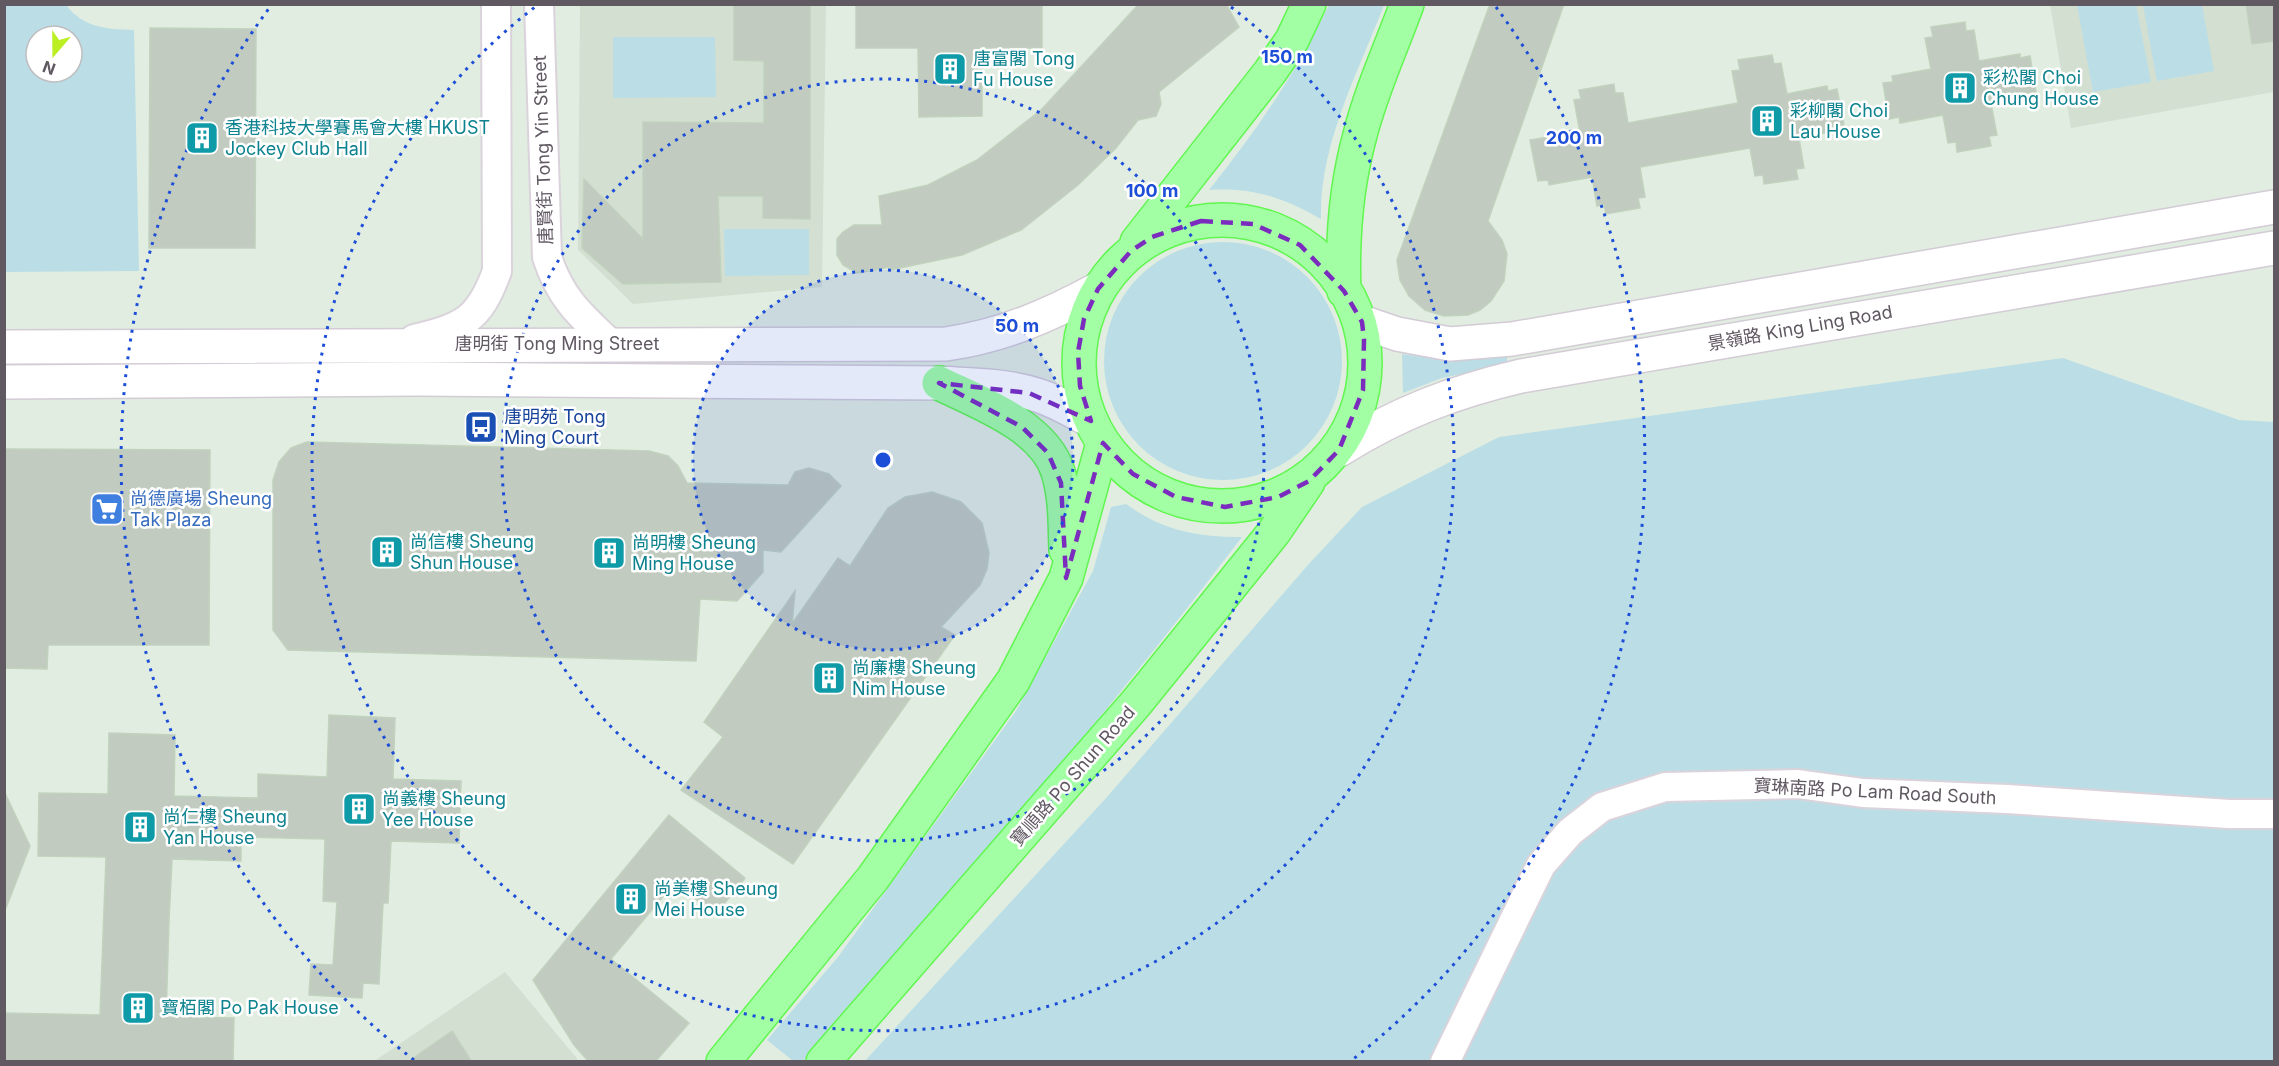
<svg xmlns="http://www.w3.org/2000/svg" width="2279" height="1066" font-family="Inter,'Noto Sans TC',sans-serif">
	<rect width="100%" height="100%" fill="#e1ede0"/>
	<path fill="#d2dfd1" d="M580,5H826L822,287L633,304L578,250Z
		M2050,5H2274V92L2071,128Z
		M505,972L579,1061L373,1062Z"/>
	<path fill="#bbdee6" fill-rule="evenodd" d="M5,4L66,5C84,28 106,29 134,30L139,271L5,272ZM36,36H72V72H36Z
		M1329,5H1384C1358,73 1319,145 1321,219C1285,198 1252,187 1209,190C1256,131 1297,72 1329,5Z
		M2077,5H2136L2151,82L2093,92Z
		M2143,5H2202L2214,71L2157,81Z
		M613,37H715L716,97L613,98Z
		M724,229H809V275L725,276Z
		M1104 361a119 119 0 1 1 238 0a119 119 0 1 1-238 0Z
		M1402,354L1444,360L1507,356V365L1442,378L1403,393Z
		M2063,358L2239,420L2274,422V1061L864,1062L1107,797L1307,566L1362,507L1499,437Z
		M1126,504C1164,531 1196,537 1242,537C1104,719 955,892 803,1061H793L767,1040L838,957L1016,711L1093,571L1111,507Z"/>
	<path fill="#c1cbbf" stroke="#c1d2be" stroke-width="1.5" d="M734,4H810V219L763,218V196H718L721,282L623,284L582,248L584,179L643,239V122L764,123V61L734,60Z
		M856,4H1042V48H982V116L919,117L918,48H856Z
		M1139,4H1226L1239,27L1159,92L1161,104L1156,116L1138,120L1116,148L1078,185L1021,230L962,255L890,270V267L857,273L843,265L837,255V239L843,232L854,225H882L879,196L928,185L977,160L1041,110Z
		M1490,4H1564L1488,221L1502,240L1507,254L1504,281L1491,301L1480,310L1468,315L1444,316L1425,310L1409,296L1400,280L1397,260Z
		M2246,4H2274V41L2252,44Z
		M1965,22L1966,31L1974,30L1979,61L2020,54V58L2030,56L2036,92L2027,93L2028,98L1991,104L1997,135L1989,136L1991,146L1957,152L1956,142L1948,143L1943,115L1900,123L1899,117L1889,119L1883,83L1893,82L1892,76L1931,69L1925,38L1933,37L1931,27Z
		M150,28L256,29L255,248H149Z
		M1772,55L1774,64L1781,63L1787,94L1827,86L1828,91L1837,89L1844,125L1834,126L1835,131L1799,138L1804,168L1796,169L1798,179L1764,184L1763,175L1755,176L1750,148L1640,167L1645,197L1638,198L1640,208L1606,214L1604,204L1597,206L1592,177L1549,185L1548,180L1538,181L1530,140L1580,132L1574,100L1581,99L1579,90L1614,84L1615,93H1623L1628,123L1738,103L1732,71L1740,70L1738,60Z
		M307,442L649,451L668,456L678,466L687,483L788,485L795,472L809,468L829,474L841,486L781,552L763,550V572L737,601L700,599L696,661L288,650L273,630V480L279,462L291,448Z
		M4,449L210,450L209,645H48L47,669L4,668Z
		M932,492L961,502L982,523L989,553L987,569L980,585L941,627L955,635L793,864L681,790L723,737L704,722L795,591L792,624L838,558L850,566L888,508L905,497Z
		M329,715L395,718L393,779L461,781L459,843L391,841L388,903H383L379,984L363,983L362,998L309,995L311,964L333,965L337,902L323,901L325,839L241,837V861L172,859L169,921L166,1017L234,1018L233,1062H4V1013L100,1015L106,857L38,856L39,793L108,794L109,733L175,735L174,796L258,798V774L327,777Z
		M4,791L30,846L6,908H4Z
		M669,815L745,878L715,915L675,882L611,959L689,1023L655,1062H589L574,1045L533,980Z
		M452,1031L472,1062H408Z"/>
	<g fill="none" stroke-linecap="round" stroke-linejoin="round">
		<defs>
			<path id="street" d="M539,4L547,257C560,298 581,316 611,344
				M414,339C463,327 479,321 497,271L496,4
				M1445,1062L1541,865L1570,832L1602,807L1665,787L1798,784L1863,793L2007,799L2229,814H2274"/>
			<path id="secondary" d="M1362,322L1397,334L1450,344L1512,339L2274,207
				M4,347L946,344C1002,336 1048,316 1098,289
				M4,382L417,379L939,383C972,385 1008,385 1040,396C1058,402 1074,412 1091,421
				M1339,450C1398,413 1453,392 1521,376L2274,248"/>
			<path id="primary" d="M1079 363a143 143 0 1 1 286 0a143 143 0 1 1-286 0Z
				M1137,242L1270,72L1292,40L1309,4
				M1344,291C1342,240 1346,186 1360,135C1371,91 1391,48 1407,4
				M939,383C978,402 1044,426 1058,472C1066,497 1065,525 1066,550
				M723,1062L873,878L1013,681L1066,578L1103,443
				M823,1062L1137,702L1274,532L1308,482"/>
		</defs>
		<use href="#street" stroke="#dad3db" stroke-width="32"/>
		<use href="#secondary" stroke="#d3cbd5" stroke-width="36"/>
		<use href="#primary" stroke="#61f650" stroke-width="36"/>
		<use href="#street" stroke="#fff" stroke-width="28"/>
		<use href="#secondary" stroke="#fff" stroke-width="33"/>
		<use href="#primary" stroke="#a3ffa4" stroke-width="33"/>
	</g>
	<path fill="none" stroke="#7b2cbf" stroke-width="4.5" stroke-dasharray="12 8" stroke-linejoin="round" d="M1201,221L1253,224L1300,245L1344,291L1362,322L1364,339L1363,390L1339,450L1309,481L1278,497L1225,507L1176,497L1133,474L1103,443L1066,578L1061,483L1048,453L1022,427L939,383L1029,393L1091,421L1080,386L1078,352L1084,319L1098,289L1131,251L1152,237Z"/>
	<circle cx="883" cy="460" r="190" fill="#1d4ed8" fill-opacity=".12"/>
	<g fill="none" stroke="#1d4ed8" stroke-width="3" stroke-dasharray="3 6">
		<circle cx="883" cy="460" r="190"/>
		<circle cx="883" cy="460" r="381"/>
		<path d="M1231 7A571 571 0 1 1 535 7"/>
		<path d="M414 1060A762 762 0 0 1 270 7M1496 7A762 762 0 0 1 1352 1060"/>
	</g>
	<defs>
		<symbol id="building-square" viewBox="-11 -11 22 22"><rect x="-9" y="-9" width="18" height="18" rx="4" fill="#0f9aa8" stroke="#fff"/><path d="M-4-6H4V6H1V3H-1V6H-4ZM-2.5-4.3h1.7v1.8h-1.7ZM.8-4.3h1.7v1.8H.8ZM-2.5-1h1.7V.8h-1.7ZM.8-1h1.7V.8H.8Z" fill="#fff"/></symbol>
		<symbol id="bus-square" viewBox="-11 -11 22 22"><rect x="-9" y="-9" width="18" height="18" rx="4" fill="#1a4fb4" stroke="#fff"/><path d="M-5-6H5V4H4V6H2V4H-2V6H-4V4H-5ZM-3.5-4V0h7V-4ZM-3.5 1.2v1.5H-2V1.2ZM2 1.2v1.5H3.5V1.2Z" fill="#fff"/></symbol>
		<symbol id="supermarket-square" viewBox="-11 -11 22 22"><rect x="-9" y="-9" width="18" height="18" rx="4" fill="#3f7fe0" stroke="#fff"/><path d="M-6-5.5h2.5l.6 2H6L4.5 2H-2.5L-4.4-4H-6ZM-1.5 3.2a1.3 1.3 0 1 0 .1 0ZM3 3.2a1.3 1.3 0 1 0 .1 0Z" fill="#fff"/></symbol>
	</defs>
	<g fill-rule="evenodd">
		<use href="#building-square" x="931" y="50" width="38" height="38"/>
		<use href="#building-square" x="1941" y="69" width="38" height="38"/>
		<use href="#building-square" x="1748" y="102" width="38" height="38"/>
		<use href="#building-square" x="183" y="119" width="38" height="38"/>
		<use href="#bus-square" x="462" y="408" width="38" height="38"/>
		<use href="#supermarket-square" x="88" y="490" width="38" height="38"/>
		<use href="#building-square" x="368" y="533" width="38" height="38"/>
		<use href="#building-square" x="590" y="534" width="38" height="38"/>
		<use href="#building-square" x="810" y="659" width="38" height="38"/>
		<use href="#building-square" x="340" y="790" width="38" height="38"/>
		<use href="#building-square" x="121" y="808" width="38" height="38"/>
		<use href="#building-square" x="612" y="880" width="38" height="38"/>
		<use href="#building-square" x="119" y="989" width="38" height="38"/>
	</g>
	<g text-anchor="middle" stroke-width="5" stroke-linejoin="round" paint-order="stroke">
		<g font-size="18" fill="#0d838f" stroke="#fff" text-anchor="start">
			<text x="973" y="65">唐富閣 Tong<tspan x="973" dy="21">Fu House</tspan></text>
			<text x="1983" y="84">彩松閣 Choi<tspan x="1983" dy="21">Chung House</tspan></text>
			<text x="1790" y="117">彩柳閣 Choi<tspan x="1790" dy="21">Lau House</tspan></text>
			<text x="225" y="134">香港科技大學賽馬會大樓 HKUST<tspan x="225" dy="21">Jockey Club Hall</tspan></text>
			<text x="410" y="548">尚信樓 Sheung<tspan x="410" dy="21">Shun House</tspan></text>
			<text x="632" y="549">尚明樓 Sheung<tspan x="632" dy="21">Ming House</tspan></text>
			<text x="852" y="674">尚廉樓 Sheung<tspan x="852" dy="21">Nim House</tspan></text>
			<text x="382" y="805">尚義樓 Sheung<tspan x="382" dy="21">Yee House</tspan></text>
			<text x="163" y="823">尚仁樓 Sheung<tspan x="163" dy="21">Yan House</tspan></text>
			<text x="654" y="895">尚美樓 Sheung<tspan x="654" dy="21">Mei House</tspan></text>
			<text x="161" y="1014">寶栢閣 Po Pak House</text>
		</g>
		<g font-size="18" fill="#605962" stroke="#fff">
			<text transform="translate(543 150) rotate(-92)" y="6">唐賢街 Tong Yin Street</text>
			<text transform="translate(1800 328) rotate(-10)" y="6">景嶺路 King Ling Road</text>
			<text x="557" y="350">唐明街 Tong Ming Street</text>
			<text transform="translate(1073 776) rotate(-49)" y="6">寶順路 Po Shun Road</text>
			<text transform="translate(1875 792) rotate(3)" y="6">寶琳南路 Po Lam Road South</text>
		</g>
		<g font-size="18" fill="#164399" stroke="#fff" text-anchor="start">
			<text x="504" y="423">唐明苑 Tong<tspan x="504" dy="21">Ming Court</tspan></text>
		</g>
		<g font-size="18" fill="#366cbe" stroke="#fff" text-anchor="start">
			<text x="130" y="505">尚德廣場 Sheung<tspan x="130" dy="21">Tak Plaza</tspan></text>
		</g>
	</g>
	<circle cx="883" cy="460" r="9" fill="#1d4ed8" stroke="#fff" stroke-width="3"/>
	<g font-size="18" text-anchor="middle" font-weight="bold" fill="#1d4ed8" stroke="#fff" stroke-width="5" stroke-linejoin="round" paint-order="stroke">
		<text x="1287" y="63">150 m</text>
		<text x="1574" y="144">200 m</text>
		<text x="1152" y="197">100 m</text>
		<text x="1017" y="332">50 m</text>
	</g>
	<rect width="2279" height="1066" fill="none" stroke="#605962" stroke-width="12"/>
	<g transform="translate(54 54) rotate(200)"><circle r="28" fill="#ffffff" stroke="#bfbdc0" stroke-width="1.5"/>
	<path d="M0-4.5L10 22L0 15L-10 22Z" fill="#bbef24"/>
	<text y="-9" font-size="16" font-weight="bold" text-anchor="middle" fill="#605962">N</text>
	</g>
</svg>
